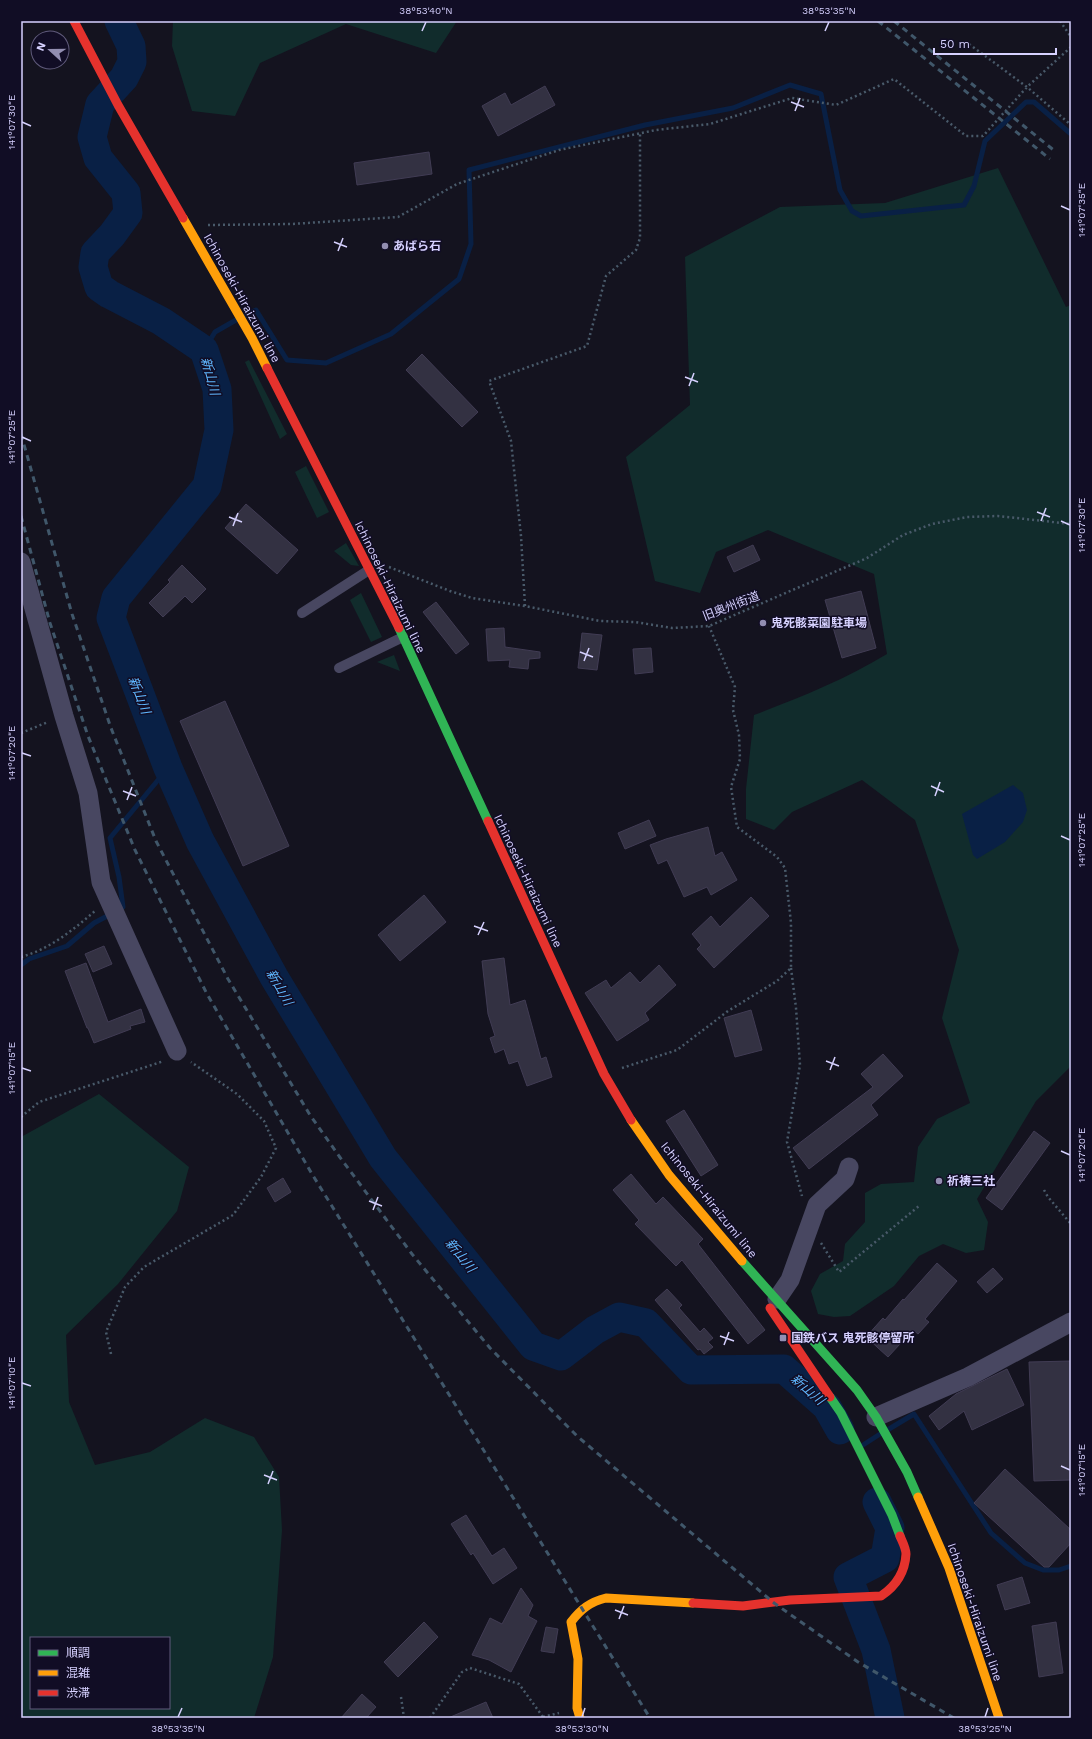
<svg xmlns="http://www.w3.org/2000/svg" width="1092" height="1739" font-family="'Work Sans','Noto Sans JP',sans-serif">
	<rect width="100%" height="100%" fill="#14131f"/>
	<path fill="#112c2c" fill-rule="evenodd" d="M173,21H457L436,53L346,24L260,63L235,116L192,111L172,46Z
		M998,168L1066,307L1071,305V1066L1036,1101L977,1199L988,1222L984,1250L966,1253L943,1244L919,1256L894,1286L850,1316L834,1317L818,1314L811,1291L820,1274L843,1261L845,1244L865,1222V1193L881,1184L914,1182L918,1147L937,1119L970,1103L942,1018L959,950L915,820L862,780L792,812L774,830L746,819V789L754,715C801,697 844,680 887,654L874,574L768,530L716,552L700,593L655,581L626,457L690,405L685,257L780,207L885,203Z
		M249,360L287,434L280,439L245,362Z
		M306,466L329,512L317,518L295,472Z
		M346,543L359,566L351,565L334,551Z
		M361,593L382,637L371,642L350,600Z
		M394,655L400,671L377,662Z
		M99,1094L189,1167L177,1211L118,1284L66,1335L69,1402L95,1465L150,1452L205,1418L254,1437L279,1477L282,1530L273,1657L254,1718H21V1137ZM31,1638H169V1708H31Z"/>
	<path fill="#092045" d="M1013,785L1023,793L1027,810L1023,822L1005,842L977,859L973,855L962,814Z"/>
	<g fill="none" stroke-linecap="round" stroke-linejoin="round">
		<path stroke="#092045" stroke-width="5" d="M245,316L256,310L287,360L326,363L391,334L459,279L471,244L469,170L645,125L733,108L790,85L821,94L840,190L852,211L861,216L964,205L974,186L985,141L1026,102H1034L1071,134
			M204,350L215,332L236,320
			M118,910L123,907L119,877L110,838L168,768
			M21,965L29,959L67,946L94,923L111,914
			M889,1429L914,1414L991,1533L1025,1563L1043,1570H1059L1071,1566
			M863,1445L880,1434"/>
		<path stroke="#092045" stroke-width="29" d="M119,21L131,46L132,62L124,78L100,104L92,137L98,158L126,193L128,213L112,235L95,253L93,267L99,287L109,294L161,321L204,350L217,389L219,430L207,486L116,598L111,618L168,768L200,841L274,977L383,1158L533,1346L561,1356L595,1330L619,1317L646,1323L691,1370L784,1369L827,1407L840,1430
			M877,1502L890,1528L885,1558L848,1577L876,1650L890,1718"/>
	</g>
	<path fill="#333142" stroke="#413c54" d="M545,86L555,105L498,136L482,106L505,93L511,105Z
		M429,152L432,174L357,185L354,163Z
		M422,354L478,412L462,427L406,370Z
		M246,504L298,550L277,574L225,528Z
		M753,545L760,560L734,572L727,557Z
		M182,565L206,589L192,603L185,596L163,617L149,603L170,582L168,580Z
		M861,591L876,648L842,658L825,600Z
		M436,602L469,644L456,654L423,612Z
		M504,628L505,647L540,652V658L529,659L528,669L509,667L510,660L488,661L486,629Z
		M582,633L602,635L597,670L578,668Z
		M651,648L653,672L635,674L633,649Z
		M225,701L289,846L243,866L180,721Z
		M649,820L656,836L625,849L618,833Z
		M708,827L715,856L722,852L737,880L711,895L707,887L684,897L667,860L658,864L650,845L666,839Z
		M424,895L446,922L400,961L378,935Z
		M751,897L769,916L714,968L697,949L701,945L692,934L711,916L720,927Z
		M104,946L112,964L93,972L85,954Z
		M504,958L510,1005L525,1000L541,1059L546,1057L552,1077L527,1086L518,1061L509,1064L504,1049L495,1053L490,1038L495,1036L488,1014L482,961Z
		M86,963L108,1022L141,1009L145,1022L130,1026L131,1029L94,1043L88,1028H87L65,971Z
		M659,965L676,985L645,1013L649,1020L617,1041L585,993L606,980L611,988L630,972L640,983Z
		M751,1010L762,1050L735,1057L724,1018Z
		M883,1054L903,1076L871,1105L878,1115L809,1169L793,1148L873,1087L861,1074Z
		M684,1110L718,1165L701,1176L666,1121Z
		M1034,1131L1050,1143L1002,1210L986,1198Z
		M631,1174L656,1204L663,1197L703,1239L698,1244L765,1330L748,1344L682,1260L676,1266L635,1224L639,1220L613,1190Z
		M283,1178L291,1192L275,1202L267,1188Z
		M937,1263L957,1281L925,1319L929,1322L918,1334L913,1330L888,1357L866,1337L883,1318L885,1320L903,1299L904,1300Z
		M993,1268L1003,1279L987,1293L977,1282Z
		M667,1289L682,1305L679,1308L700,1332L704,1328L713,1338L708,1342L713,1347L704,1354L700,1349L698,1350L655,1300Z
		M1071,1361V1480L1034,1481L1029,1362Z
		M1007,1369L1024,1405L972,1430L964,1411L939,1430L929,1416L956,1394Z
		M1005,1469L1071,1530V1543L1049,1567H1044L974,1503Z
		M466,1515L492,1556L504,1548L517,1568L493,1584L473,1553L471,1555L451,1524Z
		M1022,1577L1030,1603L1005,1610L997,1585Z
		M521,1588L533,1605L528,1616L537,1621L511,1672L489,1660L472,1655L490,1618L502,1624Z
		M424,1622L438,1637L398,1677L384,1662Z
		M1056,1622L1063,1673L1039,1677L1032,1626Z
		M546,1627L558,1629L554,1653L541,1651Z
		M362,1694L376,1707L366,1718H341Z
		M486,1702L493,1718H448Z"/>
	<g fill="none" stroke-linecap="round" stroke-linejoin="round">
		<path stroke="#495a6a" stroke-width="2.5" stroke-dasharray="2 3" stroke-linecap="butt" d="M1060,21L1071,37
			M969,44L1027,87L1071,125
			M208,225L292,224L398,217L457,184L559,150L656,130L710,124L792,98L836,105L894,79L966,136H983L1027,87L1071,47
			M389,567L450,591L472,598L525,606L600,621L635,622L672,628L709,626L867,558L903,535L932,524L967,517L998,516L1071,524
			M525,606L521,536L511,441L489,381L587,346L606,276L636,250L640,238V133
			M21,733L48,722
			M21,957C50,949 73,930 95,911
			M791,968L796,1008L800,1065L787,1142L802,1196
			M622,1068L677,1050L728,1011L777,981L791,968V923L785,868L777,857L737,827L731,787L740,759L739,735L733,710L735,687L709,626
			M21,1117L39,1102L164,1061
			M1044,1190L1048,1197L1071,1224
			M821,1243L839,1272L919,1206
			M111,1354L106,1332L125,1287L144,1267L233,1215L261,1177L276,1148L264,1121L237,1094L191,1062
			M401,1697L404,1718
			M543,1717L559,1713
			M430,1718L462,1672L470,1668L519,1684L543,1717"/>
		<path stroke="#484761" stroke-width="10" d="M302,613L369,570
			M339,668L403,637"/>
		<path stroke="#484761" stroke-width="19" d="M21,562L64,716L88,793L101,882L177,1051
			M777,1299L790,1280L817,1205L845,1179L849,1167
			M876,1417L968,1377L1071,1322"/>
		<path stroke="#30b455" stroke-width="9" d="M399,628L488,821
			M742,1261L857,1390L876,1417L907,1472L918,1497
			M830,1397L841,1413L892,1515L900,1536"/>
		<path stroke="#ff9f0a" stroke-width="9" d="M183,218L252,338L267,368
			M631,1120L669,1175L742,1261
			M918,1497L949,1568L999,1718
			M580,1718L577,1708L578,1659L571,1622C581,1609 590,1602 606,1598L693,1603"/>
		<path stroke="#e5322d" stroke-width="9" d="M74,21L118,105L183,218
			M267,368L399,628
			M488,821L604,1074L631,1120
			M770,1308L830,1397
			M693,1603L743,1606L790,1600L881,1596C896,1586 905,1573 906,1554C906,1548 902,1541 900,1536"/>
		<path stroke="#40576a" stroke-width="3" stroke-dasharray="6 5" stroke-linecap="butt" d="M878,21L1050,159
			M894,21L1056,152
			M21,434L72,614L111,728L156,841L228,979L310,1115L339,1156L412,1254L490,1348L577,1436L774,1603L858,1662L954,1718
			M21,516L50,623L88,736L135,850L207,994L312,1174L650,1718"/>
	</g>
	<path fill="none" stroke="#d6d1ff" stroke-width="1.5" d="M422,31L426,22M825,31L829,22M791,102L804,107M795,111L800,98M22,122L31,126M1061,206L1070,210M334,242L347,247M338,251L343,238M685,377L698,382M689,386L694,373M22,437L31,441M1037,512L1050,517M229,517L242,522M1041,521L1046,508M1061,521L1070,525M233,526L238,513M580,652L593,657M584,661L589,648M22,753L31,756M931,786L944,792M123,791L136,796M935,796L940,782M127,800L132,787M1061,836L1070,840M474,926L488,931M478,935L484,922M826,1061L839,1066M22,1068L31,1071M830,1070L835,1057M1061,1151L1070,1155M369,1201L382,1206M373,1210L378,1197M720,1336L734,1341M724,1345L729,1332M22,1383L31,1386M1061,1466L1070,1470M264,1475L277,1480M268,1484L273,1471M615,1610L628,1615M619,1619L624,1606M178,1717L182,1708M582,1717L585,1708M985,1717L988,1708"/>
	<g fill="#928eb1" stroke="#110d25" stroke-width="1.5">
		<circle cx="385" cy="246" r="4"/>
		<circle cx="763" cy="623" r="4"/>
		<circle cx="939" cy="1181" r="4"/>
		<rect x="779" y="1334" width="8" height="8" rx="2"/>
	</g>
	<g text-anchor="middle" stroke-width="3" stroke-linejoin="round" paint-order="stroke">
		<g font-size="12" font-weight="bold" fill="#d6d1ff" stroke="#110d25" text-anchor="start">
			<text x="393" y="250">あばら石</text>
			<text x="771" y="627">鬼死骸菜園駐車場</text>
			<text x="947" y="1185">祈祷三社</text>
			<text x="791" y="1342">国鉄バス 鬼死骸停留所</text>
		</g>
		<g font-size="12" fill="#d6d1ff" stroke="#110d25">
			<text transform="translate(242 298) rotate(61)" y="4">Ichinoseki-Hiraizumi line</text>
			<text transform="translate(390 587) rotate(64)" y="4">Ichinoseki-Hiraizumi line</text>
			<text transform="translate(731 606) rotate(-21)" y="4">旧奥州街道</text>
			<text transform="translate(528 881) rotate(65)" y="4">Ichinoseki-Hiraizumi line</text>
			<text transform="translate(709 1200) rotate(51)" y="4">Ichinoseki-Hiraizumi line</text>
			<text transform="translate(975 1612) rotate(71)" y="4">Ichinoseki-Hiraizumi line</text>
		</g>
		<g font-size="13" font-style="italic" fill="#5fb7ff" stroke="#110d25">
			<text transform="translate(211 376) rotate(75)" y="5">新山川</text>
			<text transform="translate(140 695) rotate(69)" y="5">新山川</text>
			<text transform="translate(280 987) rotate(60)" y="5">新山川</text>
			<text transform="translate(461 1255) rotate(51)" y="5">新山川</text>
			<text transform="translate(808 1389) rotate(41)" y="5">新山川</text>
		</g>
	</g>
	<rect width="1092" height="1739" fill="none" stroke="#110d25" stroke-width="44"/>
	<rect x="30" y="1637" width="140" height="72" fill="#110d25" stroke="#605b7c"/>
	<rect x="38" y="1650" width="20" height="6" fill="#30b455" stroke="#605b7c"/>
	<text x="66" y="1657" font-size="12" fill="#d6d1ff">順調</text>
	<rect x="38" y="1670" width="20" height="6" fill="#ff9f0a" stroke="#605b7c"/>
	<text x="66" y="1677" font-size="12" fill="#d6d1ff">混雑</text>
	<rect x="38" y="1690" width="20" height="6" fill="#e5322d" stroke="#605b7c"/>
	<text x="66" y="1697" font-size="12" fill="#d6d1ff">渋滞</text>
	<g transform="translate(50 50) rotate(291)"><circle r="19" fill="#110d25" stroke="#605b7c"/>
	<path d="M0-3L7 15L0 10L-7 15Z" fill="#928eb1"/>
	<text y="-6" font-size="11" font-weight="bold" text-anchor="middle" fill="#d6d1ff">N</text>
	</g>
	<path d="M934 48v6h122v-6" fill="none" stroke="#d6d1ff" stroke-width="2"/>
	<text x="940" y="48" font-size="12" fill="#d6d1ff" stroke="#110d25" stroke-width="3" paint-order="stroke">50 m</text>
	<rect x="22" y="22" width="1048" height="1695" fill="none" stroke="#d6d1ff" stroke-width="1.5"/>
	<g font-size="10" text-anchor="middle" fill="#d6d1ff">
		<text x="426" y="14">38°53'40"N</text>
		<text x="829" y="14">38°53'35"N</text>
		<text transform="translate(11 122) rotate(-90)" y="4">141°07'30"E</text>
		<text transform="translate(1081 210) rotate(-90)" y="4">141°07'35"E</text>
		<text transform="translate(11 437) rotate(-90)" y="4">141°07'25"E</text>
		<text transform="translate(1081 525) rotate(-90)" y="4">141°07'30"E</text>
		<text transform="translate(11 753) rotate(-90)" y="4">141°07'20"E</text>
		<text transform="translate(1081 840) rotate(-90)" y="4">141°07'25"E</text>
		<text transform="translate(11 1068) rotate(-90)" y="4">141°07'15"E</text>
		<text transform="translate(1081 1155) rotate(-90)" y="4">141°07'20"E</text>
		<text transform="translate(11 1383) rotate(-90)" y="4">141°07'10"E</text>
		<text transform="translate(1081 1470) rotate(-90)" y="4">141°07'15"E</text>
		<text x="178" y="1732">38°53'35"N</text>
		<text x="582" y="1732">38°53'30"N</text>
		<text x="985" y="1732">38°53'25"N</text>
	</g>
</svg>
